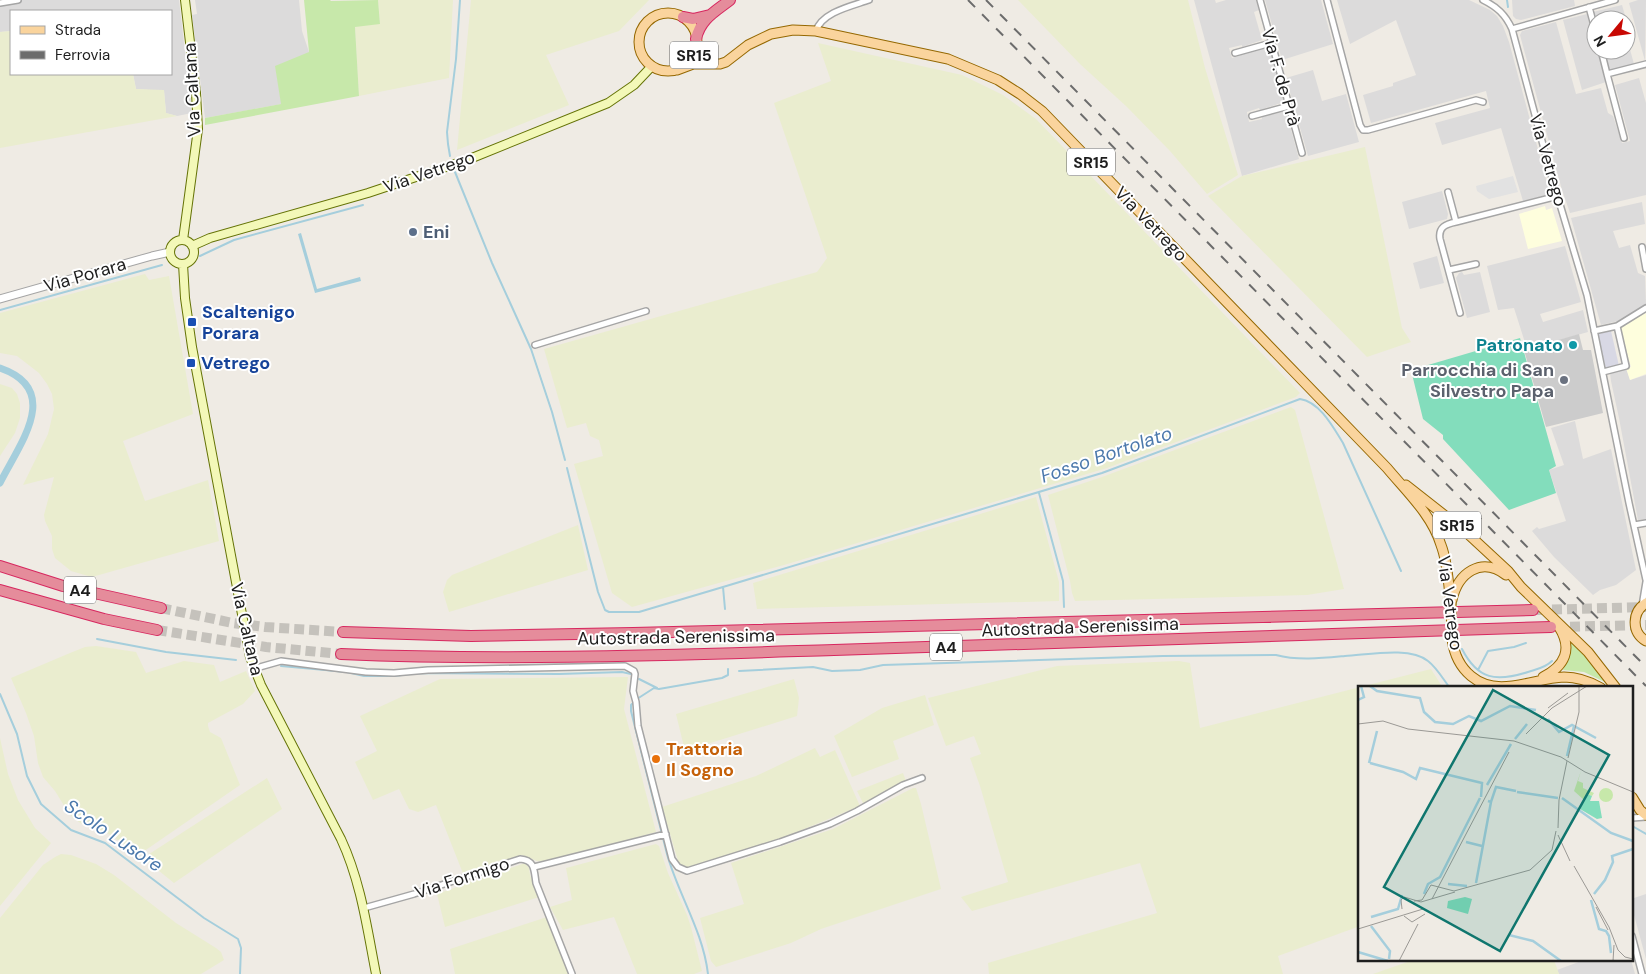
<svg xmlns="http://www.w3.org/2000/svg" width="1646" height="974" font-family="'DM Sans',sans-serif">
	<rect width="100%" height="100%" fill="#efebe4"/>
	<path fill="#dcdbdb" d="M0,0H179L192,113L177,116L166,113L164,91L136,89L133,74H171V11H11V31L0,32Z
		M195,0H299L302,31L309,52L282,104L205,118L192,15L197,14Z
		M1194,0H1215L1216,3L1226,0H1256L1259,10L1254,12L1262,40L1242,47V45L1229,48L1232,58L1266,47L1270,50L1284,102L1260,110L1259,108L1247,112L1249,122L1262,119V117L1286,111L1299,159L1242,176Z
		M1265,0H1321L1333,44L1282,60Z
		M1337,0H1469L1490,10L1497,16L1503,26L1509,42L1550,194L1523,201L1501,128L1442,145L1435,123L1490,108L1486,91L1371,123L1363,95L1393,86V83L1416,75L1396,20L1350,44Z
		M1512,0H1574L1575,6L1521,20L1516,19L1513,16Z
		M1638,0H1646L1645,61L1629,3Z
		M1622,5L1630,33L1626,34V20H1596V22L1593,12Z
		M1587,14L1596,50H1597L1606,82L1582,90L1563,20Z
		M1556,22L1576,94L1601,88L1608,113L1613,116L1622,143L1630,141L1615,85L1639,78L1646,103V195L1570,213L1562,190L1520,35L1522,31Z
		M1626,35L1634,64L1610,71L1604,50H1626Z
		M1313,70L1322,101L1346,94L1359,142L1308,156L1286,78Z
		M1442,191L1448,214L1447,219L1409,229L1402,202Z
		M1642,202L1645,224L1613,231L1619,248L1630,245L1638,273L1645,276L1646,305L1618,321L1601,325L1571,218Z
		M1565,246L1581,302L1540,314L1543,322L1583,310L1588,332L1527,349L1514,308L1498,310L1487,266Z
		M1437,256L1444,283L1420,289L1413,263Z
		M1462,272L1464,275L1480,272L1490,312L1467,318L1456,278L1459,273Z
		M1626,368L1630,380L1646,375V519L1638,520L1619,418L1611,381L1610,373Z
		M1575,421L1583,459L1611,449L1636,570L1616,585L1600,590L1593,595L1554,557L1532,531L1537,527L1539,529L1566,521L1549,470L1564,465L1551,428Z
		M1646,894V959L1634,915V898Z
		M1584,960H1631L1635,974H1559L1557,970Z"/>
	<path fill="#fefedd" d="M1545,206L1546,210L1552,208L1562,241L1528,249L1519,214Z
		M1646,313V374L1630,380L1626,368L1631,367L1620,327Z"/>
	<path fill="#ccc" d="M1579,334L1583,350H1591L1603,413L1546,427L1524,350Z"/>
	<path fill="#eaedcf" d="M378,0H453L449,78L359,96L355,26L380,23Z
		M471,0H649L619,31L546,55L569,105L457,150Z
		M1018,0H1188L1205,68L1238,175L1207,194L1170,151L1127,107L1080,64Z
		M11,31V74H133L136,89L164,90L166,113L177,116L0,148V32Z
		M818,43L962,75L1003,95L1036,119L1300,393L1296,397L1107,468L784,565L632,607L612,593L574,464L603,456L599,440L590,436L586,423L567,428L544,349L817,272L827,258L774,103L831,81Z
		M1365,147L1402,328L1411,342L1367,357L1208,196L1242,176Z
		M145,274L149,280L169,276L193,414L123,441L145,501L208,480L219,541L92,577L71,571L55,558L52,549V536L45,521L44,515L54,477L23,485L48,434L54,409L52,394L47,384L39,373L17,356L0,353V313Z
		M0,384L12,388L17,394L20,403V418L15,433L0,456Z
		M1291,407L1295,410L1344,589L1307,595L1075,601L1072,593L1070,581L1048,495L1102,477Z
		M1036,497L1059,582V601L757,609L753,583Z
		M578,525L588,570L449,612L443,592L447,580L452,575Z
		M96,646L136,652L146,673L184,661L214,665L220,682L246,671L255,691L243,704L208,723V726L210,732L221,738L240,785L140,854L107,833L82,824L73,818L68,812L55,791L43,777L38,763L34,736L26,713L11,678L70,653L85,647Z
		M1179,661L1190,663L1200,728L1431,669L1443,688H1360V926L1278,956L1283,974H989L988,963L1157,913L1140,863L972,911L961,897L1008,882L980,786L970,758L981,754L974,736L946,746L928,698L1057,666Z
		M628,677L624,709L656,832L548,862L537,861L522,855L464,876L436,805L418,812L409,809L399,789L373,800L355,762L377,751L360,716L440,679Z
		M794,679L799,698L797,716L685,751L676,714Z
		M925,695L934,725L893,741L899,759L852,777L834,736L882,708Z
		M0,738L8,774L18,800L35,828L51,843L0,906Z
		M815,748L820,757L835,750L860,806L780,839L693,867L686,868L679,864L662,807L756,776Z
		M903,773L906,781L864,805L857,791Z
		M267,778L282,809L174,883L143,858Z
		M913,788H916L921,804L941,889L821,929L791,943L716,967L711,961L700,918L744,904L731,863L833,829Z
		M656,844L659,846L668,873L687,915L691,927L702,971L694,974H637L614,917L563,930L550,907L572,900L566,868Z
		M61,854L71,855L96,864L114,875L176,923L216,948L221,952L224,960L201,974H0V918L43,865L55,857Z
		M525,863L529,868L530,875L539,897L445,927L437,894Z
		M547,917L570,974H455L450,949Z
		M1413,960H1554L1559,974H1373Z"/>
	<path fill="#c7e8aa" d="M304,0H330L331,1L378,0L380,24L355,27L359,96L205,125V118L281,104L275,66L309,52Z
		M1569,638L1591,661L1607,683L1584,672L1563,670L1569,657Z"/>
	<path fill="#83ddbc" d="M1520,338L1556,466L1549,470L1556,493L1509,510L1443,439V435L1423,419L1411,370Z"/>
	<path fill="#e2e2e2" d="M1513,176L1518,192L1489,199L1477,191L1476,186Z"/>
	<path fill="#d8d8e4" d="M1611,331L1619,366L1606,369L1598,334Z"/>
	<path fill="#a5cedc" d="M301,233L317,289L360,277L361,281L315,293L298,234Z"/>
	<g fill="none" stroke-linecap="round" stroke-linejoin="round">
		<path stroke="#a5cedc" stroke-width="2" d="M1507,0L1508,7
			M450,156L448,144L447,132L456,59L460,0
			M455,172L492,263L531,349L552,412L565,460
			M200,256L234,240L363,205
			M0,310L162,265
			M567,468L598,592L605,610L609,612H639L723,587L725,609
			M1039,493L1063,581L1064,607
			M723,587L1102,473L1300,399C1320,402 1333,427 1343,443L1401,571
			M97,639L166,652L236,660
			M1462,649C1478,680 1496,682 1528,672C1537,669 1545,668 1552,661
			M281,666L347,672L364,676H394L418,673L559,674L622,672L631,674
			M1478,670L1488,651L1514,647L1526,643
			M739,671L813,667L832,671L860,670L883,665L1163,656L1276,655C1298,661 1324,658 1345,656C1367,655 1410,646 1428,661C1437,668 1443,679 1450,688
			M639,679L657,688
			M1559,688L1573,686L1582,688
			M0,694L17,734L27,776L41,804L71,830L105,843L204,918L238,939L241,948L240,974
			M637,699L654,688L659,689L722,678L728,675V669
			M634,702L631,705V711L667,854C678,894 703,931 708,974
			M1634,827L1646,834"/>
		<path stroke="#a5cedc" stroke-width="7" d="M0,368C64,390 18,446 0,483"/>
		<path stroke="#c5c2bc" stroke-width="10" stroke-dasharray="10 5" stroke-linecap="butt" d="M161,608L233,623L265,627L343,632
			M1537,610L1646,607
			M1555,627L1646,625
			M157,630L266,647L341,654"/>
		<defs>
			<path id="minor" d="M1260,0L1302,153
				M1327,0L1360,125L1363,130H1368L1476,100L1483,102
				M1483,0C1497,7 1505,14 1512,29L1550,171L1587,295L1629,503L1646,580
				M0,3L18,0
				M1589,7L1596,33
				M1512,29L1615,0
				M816,31C822,12 852,6 869,0
				M1601,50L1607,74L1646,64
				M1235,53L1271,43
				M1607,74L1624,138
				M1252,116L1289,106
				M1448,192L1456,222
				M1642,247L1646,269
				M1449,270L1476,264
				M1460,313L1440,239C1438,227 1446,224 1456,222L1558,196
				M1594,331L1617,326L1646,308
				M535,345L646,311
				M1603,372L1626,366L1617,326
				M1634,525L1646,523
				M1642,606L1646,582
				M253,669L281,661L366,672L394,673L428,670L625,666L634,671L635,674L633,691L636,702L638,726L672,859L678,867L687,871L780,842L830,824L857,811L903,785L922,778
				M1632,818L1646,817
				M534,867L666,834
				M364,908L414,894L520,859C535,860 534,870 536,883L572,974
				M1632,936L1642,974"/>
			<path id="tertiary" d="M0,299L152,256L170,252"/>
			<path id="secondary" d="M183,240L198,129L196,93L185,0
				M170 252a12 12 0 1 1 24 0a12 12 0 1 1-24 0Z
				M192,246L210,238L368,193L467,160L608,103L634,85L652,66
				M183,264L185,298L192,347L250,657L261,685L341,839C361,882 367,928 376,974"/>
			<path id="primary" d="M639 42a29 29 0 1 1 58 0a29 29 0 1 1-58 0Z
				M677,70L693,64H720L726,62L748,45L771,34L793,30L816,31L948,59L998,80L1020,94L1042,111L1387,468C1407,492 1432,515 1441,545C1448,563 1448,583 1451,603
				M1406,485L1467,533L1508,571L1521,587L1588,652L1616,688
				M1452,600C1458,573 1481,556 1506,575
				M1646,603C1632,612 1631,632 1646,641
				M1452,639C1454,654 1459,666 1471,676C1498,699 1533,678 1564,677C1577,677 1589,681 1601,688
				M1543,677C1565,666 1573,649 1559,627
				M1632,797L1640,810L1646,815"/>
			<path id="motorway" d="M683,17L693,19L710,15
				M696,39C700,19 716,11 730,0
				M0,566L63,586L161,608
				M0,590L104,619L157,630
				M343,632L471,636L633,633L1533,610
				M341,654C505,661 669,655 834,650C1073,644 1312,636 1551,627"/>
		</defs>
		<use href="#minor" stroke="#a5a5a5" stroke-width="8"/>
		<use href="#tertiary" stroke="#a5a5a5" stroke-width="9"/>
		<use href="#secondary" stroke="#657306" stroke-width="10"/>
		<use href="#primary" stroke="#956802" stroke-width="11"/>
		<use href="#motorway" stroke="#d7275f" stroke-width="12"/>
		<use href="#minor" stroke="#fff" stroke-width="5"/>
		<use href="#tertiary" stroke="#fff" stroke-width="7"/>
		<use href="#secondary" stroke="#f3f8b8" stroke-width="8"/>
		<use href="#primary" stroke="#fad49d" stroke-width="9"/>
		<use href="#motorway" stroke="#e58c9b" stroke-width="10"/>
		<path stroke="#6c6c6c" stroke-width="2" stroke-dasharray="10 10" stroke-linecap="butt" d="M968,0L1646,686
			M986,0L1646,667"/>
		<defs>
			<path id="primary-bridge" d="M1451,603L1452,639"/>
		</defs>
		<use href="#primary-bridge" stroke="#956802" stroke-width="11" stroke-linecap="butt"/>
		<use href="#primary-bridge" stroke="#fad49d" stroke-width="9"/>
	</g>
	<circle fill="#5c6f8a" stroke="#fff" stroke-width="2" cx="413" cy="232" r="5"/>
	<g fill="#1a4fb4" stroke="#fff" stroke-width="2">
		<rect x="187" y="317" width="10" height="10" rx="2.5"/>
		<rect x="186" y="358" width="10" height="10" rx="2.5"/>
	</g>
	<circle fill="#0f9aa8" stroke="#fff" stroke-width="2" cx="1573" cy="345" r="5"/>
	<circle fill="#6b7280" stroke="#fff" stroke-width="2" cx="1564" cy="380" r="5"/>
	<circle fill="#e8710a" stroke="#fff" stroke-width="2" cx="656" cy="759" r="5"/>
	<g text-anchor="middle" stroke-width="4" stroke-linejoin="round" paint-order="stroke">
		<g fill="#fff" stroke="#626262" stroke-width="1">
			<rect x="670" y="41.5" width="48" height="27" rx="4"/>
			<rect x="1067" y="148.5" width="48" height="27" rx="4"/>
			<rect x="1433" y="511.5" width="48" height="27" rx="4"/>
			<rect x="64" y="576.5" width="32" height="27" rx="4"/>
			<rect x="930" y="633.5" width="32" height="27" rx="4"/>
		</g>
		<g font-size="16" font-weight="bold" fill="#1e1e1e">
			<text x="694" y="61">SR15</text>
			<text x="1091" y="168">SR15</text>
			<text x="1457" y="531">SR15</text>
			<text x="80" y="596">A4</text>
			<text x="946" y="653">A4</text>
		</g>
		<g font-size="18" fill="#1e1e1e" stroke="#fff">
			<text transform="translate(1281 77) rotate(74)" y="6">Via F. de Prà</text>
			<text transform="translate(192 90) rotate(-93)" y="6">Via Caltana</text>
			<text transform="translate(1548 160) rotate(74)" y="6">Via Vetrego</text>
			<text transform="translate(429 172) rotate(-19)" y="6">Via Vetrego</text>
			<text transform="translate(1151 224) rotate(46)" y="6">Via Vetrego</text>
			<text transform="translate(85 275) rotate(-16)" y="6">Via Porara</text>
			<text transform="translate(1450 603) rotate(82)" y="6">Via Vetrego</text>
			<text transform="translate(1080 627) rotate(-2)" y="6">Autostrada Serenissima</text>
			<text transform="translate(247 629) rotate(77)" y="6">Via Caltana</text>
			<text transform="translate(676 637) rotate(-1)" y="6">Autostrada Serenissima</text>
			<text transform="translate(462 878) rotate(-18)" y="6">Via Formigo</text>
		</g>
		<g font-size="18" font-weight="bold" fill="#4e5e75" stroke="#fff" text-anchor="start">
			<text x="423" y="238">Eni</text>
		</g>
		<g font-size="18" font-weight="bold" fill="#164399" stroke="#fff" text-anchor="start">
			<text x="202" y="318">Scaltenigo<tspan x="202" dy="21">Porara</tspan></text>
			<text x="201" y="369">Vetrego</text>
		</g>
		<g font-size="18" font-weight="bold" fill="#0d838f" stroke="#fff" text-anchor="end">
			<text x="1563" y="351">Patronato</text>
		</g>
		<g font-size="18" font-weight="bold" fill="#5b616d" stroke="#fff" text-anchor="end">
			<text x="1554" y="376">Parrocchia di San<tspan x="1554" dy="21">Silvestro Papa</tspan></text>
		</g>
		<g font-size="18" font-weight="bold" fill="#c56008" stroke="#fff" text-anchor="start">
			<text x="666" y="755">Trattoria<tspan x="666" dy="21">Il Sogno</tspan></text>
		</g>
		<g font-size="19" font-style="italic" fill="#4c79ac" stroke="#fff">
			<text transform="translate(1106 454) rotate(-19)" y="7">Fosso Bortolato</text>
			<text transform="translate(114 835) rotate(34)" y="7">Scolo Lusore</text>
		</g>
	</g>
	<g transform="translate(1358 686)">
		<rect width="275" height="275" fill="#efebe4"/>
		<path d="M223,85L220,95L225,97V102L236,107L234,110L229,108L226,114L216,105ZM241 109a7 7 0 1 1 14 0a7 7 0 1 1-14 0Z" fill="#c7e8aa"/>
		<path d="M229,108L234,110L232,115H241L244,132L239,133L222,123ZM107,211L114,213L110,228L89,222L90,215Z" fill="#83ddbc"/>
		<path fill="none" stroke="#a5cedc" stroke-width="2.5" d="M12,0L19,5L62,12L66,26L77,36L95,38L111,30L123,35L152,20L178,24M0,14L6,11L3,0M190,33L201,46L214,39L238,52M157,53L169,38M209,70L216,40M11,77L19,45M12,77L45,86L58,93L62,82L124,97L123,111M129,99L153,58M159,106L200,112M204,112L253,147L275,155M130,115L133,116L138,101L158,105M108,156L124,160M118,197L133,116M90,198L109,200M66,208L70,198L82,191L122,112M236,208L247,194L255,176L254,170L275,163M233,214L241,243L248,245L251,250L253,267M13,231L40,223L44,209M13,240L32,265L31,273M151,249L175,255L203,275M0,266L30,275"/>
		<path fill="none" stroke="#9b9995" stroke-width="1" d="M190,22L210,7M0,38L25,35L50,43L156,55L203,71L227,86L275,106M168,48L194,22L229,0M210,72L221,26V0M200,142L201,114L209,75M200,149L212,175M216,180L251,241L260,264L267,271L275,273M74,213L151,66M56,215L64,214L73,199L96,205L172,184L194,164L198,145M238,221L250,244M44,223L43,214L46,211L63,216L97,206M46,230L54,236L67,228M0,243L65,223M41,275L60,238M255,275L256,259"/>
		<path fill="#0f766e" fill-opacity="0.15" stroke="#0f766e" stroke-width="2.5" d="M135,4L251,69L142,265L26,201Z"/>
		<rect width="275" height="275" fill="none" stroke="#1e1e1e" stroke-width="2.5"/>
	</g>
	<rect x="10" y="10" width="162" height="65" fill="#ffffff" stroke="#a5a5a5"/>
	<rect x="20" y="26" width="25" height="8" fill="#fad49d" stroke="#a5a5a5"/>
	<text x="55" y="35" font-size="15" fill="#1e1e1e">Strada</text>
	<rect x="20" y="51" width="25" height="8" fill="#6c6c6c" stroke="#a5a5a5"/>
	<text x="55" y="60" font-size="15" fill="#1e1e1e">Ferrovia</text>
	<g transform="translate(1611 35) rotate(241)"><circle r="24" fill="#ffffff" stroke="#a5a5a5"/>
	<path d="M0-4L9 19L0 12L-9 19Z" fill="#c80803"/>
	<text y="-8" font-size="14" font-weight="bold" text-anchor="middle" fill="#1e1e1e">N</text>
	</g>
</svg>
